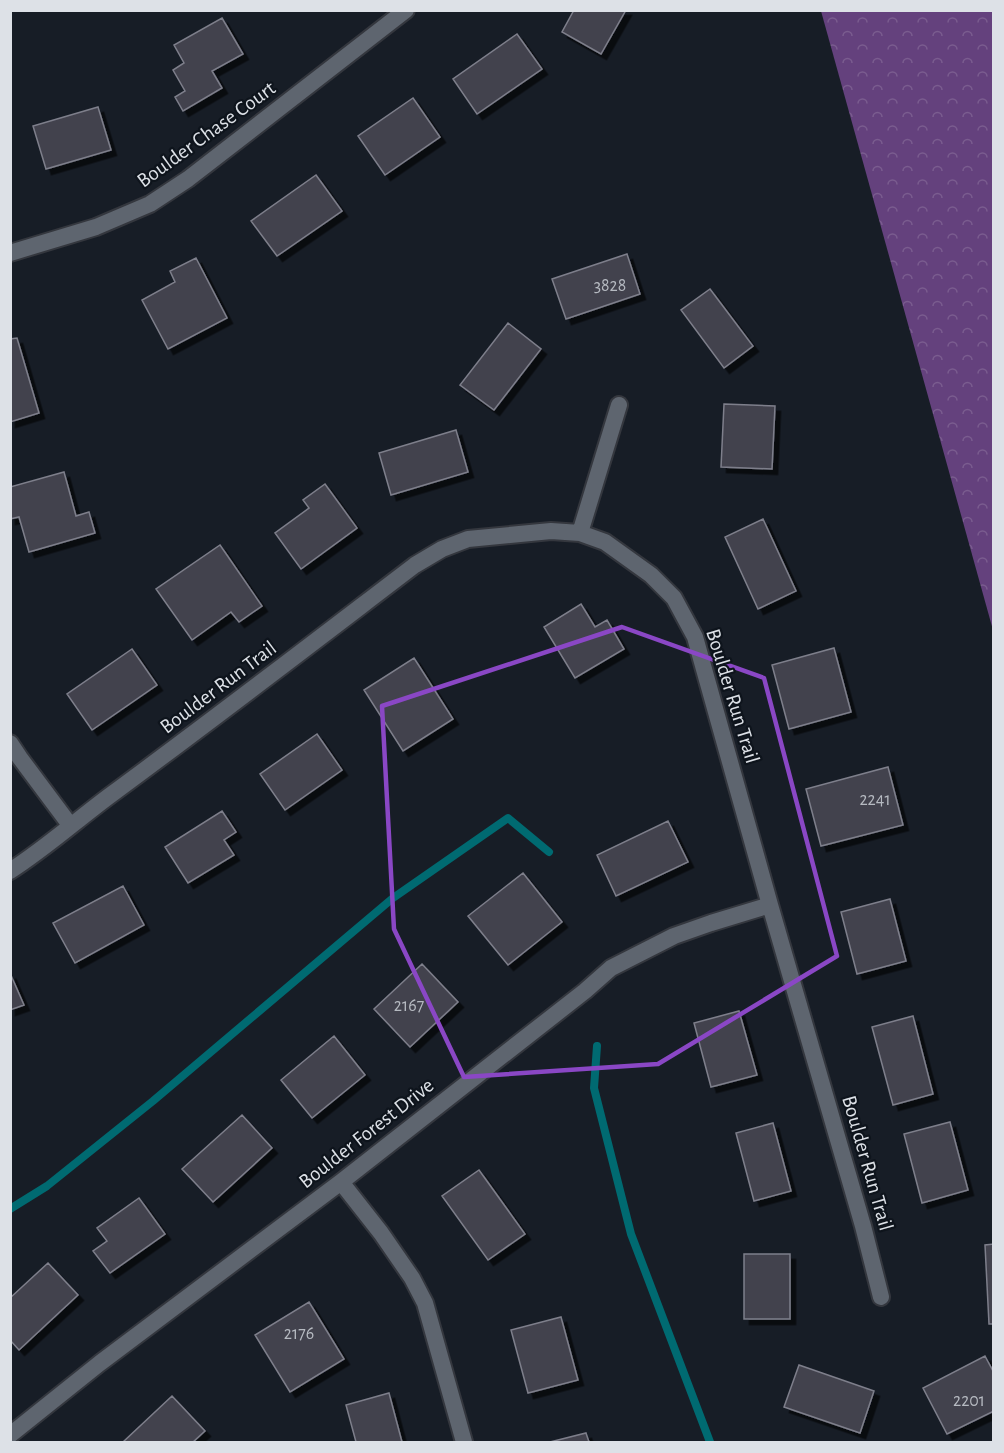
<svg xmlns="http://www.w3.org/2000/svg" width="1004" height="1453" font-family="'Alegreya Sans',sans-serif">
	<defs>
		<pattern id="forest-crowns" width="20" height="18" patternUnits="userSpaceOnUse" patternTransform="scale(1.5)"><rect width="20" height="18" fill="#64417d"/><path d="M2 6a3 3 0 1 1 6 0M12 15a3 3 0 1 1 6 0" fill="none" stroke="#7a5c8f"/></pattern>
		<filter id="shadow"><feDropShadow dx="5.5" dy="5.5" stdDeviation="0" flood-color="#0009"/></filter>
	</defs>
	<rect width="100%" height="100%" fill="#171d26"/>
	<path fill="url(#forest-crowns)" d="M821,11H993V630Z"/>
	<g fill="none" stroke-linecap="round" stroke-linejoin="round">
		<path stroke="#006a71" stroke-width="8" d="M597,1046L594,1088L631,1234L710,1442
			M10,1209L47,1186L153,1101L393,898L508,818L549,852"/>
	</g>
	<path fill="#43434e" stroke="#7e7f8b" stroke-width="1.5" filter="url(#shadow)" d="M574,10H626L601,54L562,32Z
		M222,18L243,54L212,71L222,88L183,111L175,97L185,91L173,70L184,63L174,45Z
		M517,34L542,69L477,114L453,79Z
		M413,98L440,137L385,175L358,136Z
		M98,107L111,150L46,169L33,126Z
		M316,175L342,211L277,256L251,221Z
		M627,254L640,294L566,319L552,279Z
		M196,258L227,318L168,349L142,300L175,282L170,271Z
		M710,289L753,346L724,368L681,310Z
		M508,323L541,349L494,410L460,385Z
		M17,338L39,413L10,422V339Z
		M724,404L775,406L772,469L721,467Z
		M456,430L468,472L391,495L379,453Z
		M64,472L76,516L89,512L95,533L29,552L19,517L10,519V487Z
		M325,484L357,528L301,569L275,533L309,508L303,500Z
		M763,519L796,591L758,609L725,537Z
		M220,545L262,606L239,622L231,612L192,640L156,589Z
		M581,604L595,627L607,620L624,649L575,678L544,627Z
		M834,648L851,712L789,729L772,665Z
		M132,649L157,685L92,730L67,694Z
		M414,658L453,719L403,751L364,690Z
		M317,734L342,770L285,810L260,774Z
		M888,767L903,825L821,846L806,789Z
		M222,811L236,832L224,840L234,855L188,883L165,847Z
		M668,821L688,862L616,896L597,855Z
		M523,873L562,922L508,965L468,916Z
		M123,886L144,925L75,963L53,923Z
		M890,899L906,961L857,974L841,912Z
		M422,964L458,1002L410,1047L374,1009Z
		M10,973L24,1005L10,1010Z
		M739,1011L757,1075L711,1087L694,1023Z
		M913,1016L933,1094L893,1105L872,1027Z
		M334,1036L365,1075L312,1118L281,1080Z
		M242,1115L272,1148L213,1202L182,1169Z
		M950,1122L968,1190L922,1203L904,1134Z
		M773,1123L791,1191L754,1201L736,1133Z
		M479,1170L525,1234L488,1260L442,1196Z
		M139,1198L165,1234L110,1273L93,1251L107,1241L97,1228Z
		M994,1244V1324H989L985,1245Z
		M744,1254H790V1319H744Z
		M48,1263L78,1295L19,1350L10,1340V1298Z
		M309,1302L344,1359L290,1392L255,1335Z
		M561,1317L578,1380L528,1393L511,1330Z
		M985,1356L994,1373V1411L947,1434L923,1388Z
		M799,1365L874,1391L860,1433L784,1407Z
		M389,1393L402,1442H356L346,1405Z
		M172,1396L205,1431L193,1442H123Z
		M586,1433L589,1442H550Z"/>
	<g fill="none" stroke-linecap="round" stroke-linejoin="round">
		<defs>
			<path id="minor" d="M10,253L96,227L150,204L188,179L406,10
				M580,533L619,405
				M10,743L20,758L70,825
				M10,871C46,848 78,819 112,794C214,719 314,642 415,565L442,549L468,539L551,531L580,533L605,542L651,575L674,598L695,637L770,905L863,1226L881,1297
				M341,1182L381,1233L412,1278L425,1303L464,1442
				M10,1435L100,1363L341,1182L585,991L611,968L674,936L711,923L770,905"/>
		</defs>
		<use href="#minor" stroke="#34373e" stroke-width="20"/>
		<use href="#minor" stroke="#5e656f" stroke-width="16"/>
	</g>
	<path fill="none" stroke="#8a47c5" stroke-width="4.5" stroke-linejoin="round" d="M622,627L764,678L837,956L658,1064L464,1077L394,929L382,706Z"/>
	<g text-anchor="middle" stroke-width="4.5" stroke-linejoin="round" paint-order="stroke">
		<g font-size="18" fill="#b6bac1">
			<text x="610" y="291">3828</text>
			<text x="875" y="805">2241</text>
			<text x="409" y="1011">2167</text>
			<text x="299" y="1339">2176</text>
			<text x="969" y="1406">2201</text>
		</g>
		<g font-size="21" fill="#dde1e7" stroke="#0e141c">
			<text transform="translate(206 134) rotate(-36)" y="7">Boulder Chase Court</text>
			<text transform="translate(218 687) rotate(-37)" y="7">Boulder Run Trail</text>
			<text transform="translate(733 696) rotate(73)" y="7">Boulder Run Trail</text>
			<text transform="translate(366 1133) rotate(-38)" y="7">Boulder Forest Drive</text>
			<text transform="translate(868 1163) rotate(74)" y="7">Boulder Run Trail</text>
		</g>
	</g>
	<rect width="1004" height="1453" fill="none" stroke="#dde1e7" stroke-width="24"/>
</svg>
